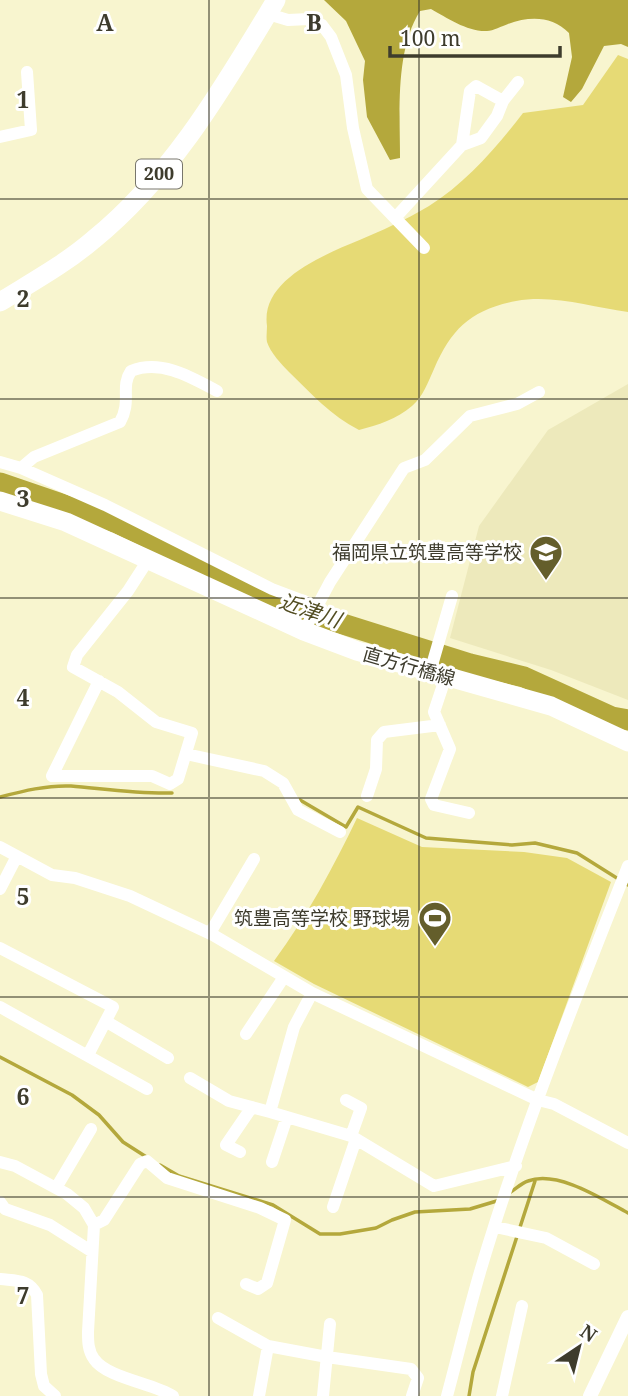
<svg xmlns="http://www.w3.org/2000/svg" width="628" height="1396" font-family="'Noto Serif','Noto Sans JP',serif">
	<rect width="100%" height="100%" fill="#f8f5cf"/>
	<path fill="#ede9bb" d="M628,384V700L551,670L450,638L479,526L548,430Z"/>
	<path fill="#e6da75" d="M618,55L628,59V312C591,307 553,294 516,301C471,310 452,328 434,369C428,382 423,397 412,406C397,419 378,425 359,430C331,416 311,393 289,372C282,365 270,352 267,342C266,337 267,331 267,326C259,270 352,246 391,226C404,220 417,213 429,206C466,183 497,147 523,113L583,105Z
		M357,818L422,847L524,852L567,858L611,882L538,1082L528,1087L314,984L274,961C307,916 333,868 357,818Z"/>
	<path fill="#b4a83c" d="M324,0H628V47L621,44L604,46L582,89L571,102L563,97L572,57L569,33C552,16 530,16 508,24C502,26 493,31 487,31C468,32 447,18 431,9L420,11C395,51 400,112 400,158L390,160L367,117L363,80L365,61L346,21Z"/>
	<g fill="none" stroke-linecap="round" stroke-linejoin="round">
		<path stroke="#b4a83c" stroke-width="3.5" d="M0,797C23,791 47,785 71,786C105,789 138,794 172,793
			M300,800L346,827L358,807L426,838L512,845L535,843L577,853L628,885
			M0,1057L72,1095L99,1115L123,1142L148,1158
			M160,1165L179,1176L273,1205L320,1234H340L376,1228L392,1220L415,1212L470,1209L500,1200
			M509,1193C515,1190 521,1183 528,1181C558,1170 602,1199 628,1213
			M469,1396L473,1372L535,1181"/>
		<path stroke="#b4a83c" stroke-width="21" d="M0,483L117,523L292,608L470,664L524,677L612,717L628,720"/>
		<path stroke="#fff" stroke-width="12" d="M268,14L288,20L309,19L322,25L331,37L346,75L353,128L367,189L424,248
			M0,137L31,130L27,72
			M462,145L470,91L476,86L503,101
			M395,218L462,145L481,138L497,116L503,101L518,82
			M0,462L21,468L105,505L272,589L317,606
			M21,468L34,457L120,422C132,401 120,387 131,371C161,359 191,377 217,391
			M304,631L330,582L404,468L425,460L470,416L517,404L539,392
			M430,672L452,596
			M446,676L434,712L450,749L431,799L434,805L469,813
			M99,681L52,776H152L170,784L178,779L192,733L156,722L118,692L73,667L77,655L128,591L148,560
			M186,754L264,771L283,783L298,810L340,832
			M367,796L376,769L377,740L384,732L440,725
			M0,847L52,875L75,878L130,896L213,935L312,993L538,1100L554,1104L628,1143
			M0,889L17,856
			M210,933L254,859
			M0,948L113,1007L88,1055
			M312,993L294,1027L270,1112L351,1136L434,1186L516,1166
			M0,1007L147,1089
			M107,1022L168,1058
			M246,1034L284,977
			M190,1078L229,1101L270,1112
			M346,1100L361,1108L351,1136
			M240,1152L226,1145L252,1107
			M0,1162L15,1166L67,1194L84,1208L94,1225L88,1332C88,1341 88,1351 94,1359C107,1378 152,1383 173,1396
			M272,1162L287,1117
			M56,1188L91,1129
			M0,1202L5,1209L50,1225L91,1251
			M333,1207L356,1139
			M94,1225L104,1220L140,1164L147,1161L167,1178L260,1208L285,1220L267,1283L258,1289L246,1284
			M495,1227L546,1238L594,1264
			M0,1279C16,1281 29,1279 37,1295L41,1374L44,1386L55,1396
			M218,1318L268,1346
			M259,1396L268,1346L327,1357L411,1369L418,1378L412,1396
			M323,1396L330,1324
			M447,1396C458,1355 468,1313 480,1272C521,1134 575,1000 628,866
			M502,1396L522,1306"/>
		<path stroke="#fff" stroke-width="14" d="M590,1396L628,1317"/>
		<path stroke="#fff" stroke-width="19" d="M0,501L66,522L304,631L357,651L551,706L628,742"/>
		<path stroke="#fff" stroke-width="19" d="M0,302C32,282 65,264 93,240C172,176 224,86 276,0"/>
	</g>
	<path fill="none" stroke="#3e3c2d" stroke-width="2" stroke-opacity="0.55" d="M209,0V1396M419,0V1396M0,199H628M0,399H628M0,598H628M0,798H628M0,997H628M0,1197H628"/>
	<defs>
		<symbol id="school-pin" viewBox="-11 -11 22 30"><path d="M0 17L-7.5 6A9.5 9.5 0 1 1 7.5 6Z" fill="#645e2b" stroke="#fff"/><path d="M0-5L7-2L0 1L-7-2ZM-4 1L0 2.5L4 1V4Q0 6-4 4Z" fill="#fff"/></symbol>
		<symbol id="stadium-pin" viewBox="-11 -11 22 30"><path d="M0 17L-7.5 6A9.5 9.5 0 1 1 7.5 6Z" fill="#645e2b" stroke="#fff"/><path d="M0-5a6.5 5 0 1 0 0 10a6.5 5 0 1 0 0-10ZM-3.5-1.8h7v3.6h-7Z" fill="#fff"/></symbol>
	</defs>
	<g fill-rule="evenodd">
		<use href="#school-pin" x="527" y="533" width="38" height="52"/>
		<use href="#stadium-pin" x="416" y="899" width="38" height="52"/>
	</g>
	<g text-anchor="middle" stroke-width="6" stroke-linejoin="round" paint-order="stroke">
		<rect fill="#fff" stroke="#78766c" stroke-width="2" x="136" y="159.5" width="46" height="29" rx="5"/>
		<g font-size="18" font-weight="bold" fill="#3e3c2d">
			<text x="159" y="180">200</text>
		</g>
		<g font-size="19" fill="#3e3c2d" stroke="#fff" text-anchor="end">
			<text x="522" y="559">福岡県立筑豊高等学校</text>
			<text x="410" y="925">筑豊高等学校 野球場</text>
		</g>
		<g font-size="19" fill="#3e3c2d" stroke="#fff">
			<text transform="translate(409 666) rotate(16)" y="7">直方行橋線</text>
		</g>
		<g font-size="21" font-style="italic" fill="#534e23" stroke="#fff">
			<text transform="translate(310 611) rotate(19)" y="7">近津川</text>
		</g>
	</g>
	<g font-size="23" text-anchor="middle" font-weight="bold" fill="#3e3c2d" stroke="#fff" stroke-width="6" stroke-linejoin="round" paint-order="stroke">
		<text x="105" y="31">A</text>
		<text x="314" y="31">B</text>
		<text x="23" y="108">1</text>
		<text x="23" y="307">2</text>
		<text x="23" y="507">3</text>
		<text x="23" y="706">4</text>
		<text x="23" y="905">5</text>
		<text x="23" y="1105">6</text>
		<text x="23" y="1304">7</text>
	</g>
	<g transform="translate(579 1347) rotate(35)" stroke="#ffffff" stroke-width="5" paint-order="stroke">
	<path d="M0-5L12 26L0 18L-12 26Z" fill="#3e3c2d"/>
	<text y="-10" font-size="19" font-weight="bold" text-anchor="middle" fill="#3e3c2d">N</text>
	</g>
	<path d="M390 46v10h170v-10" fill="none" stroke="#3e3c2d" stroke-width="3.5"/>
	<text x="400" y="46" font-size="21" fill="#3e3c2d" stroke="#ffffff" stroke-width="5" paint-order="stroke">100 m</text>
</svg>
